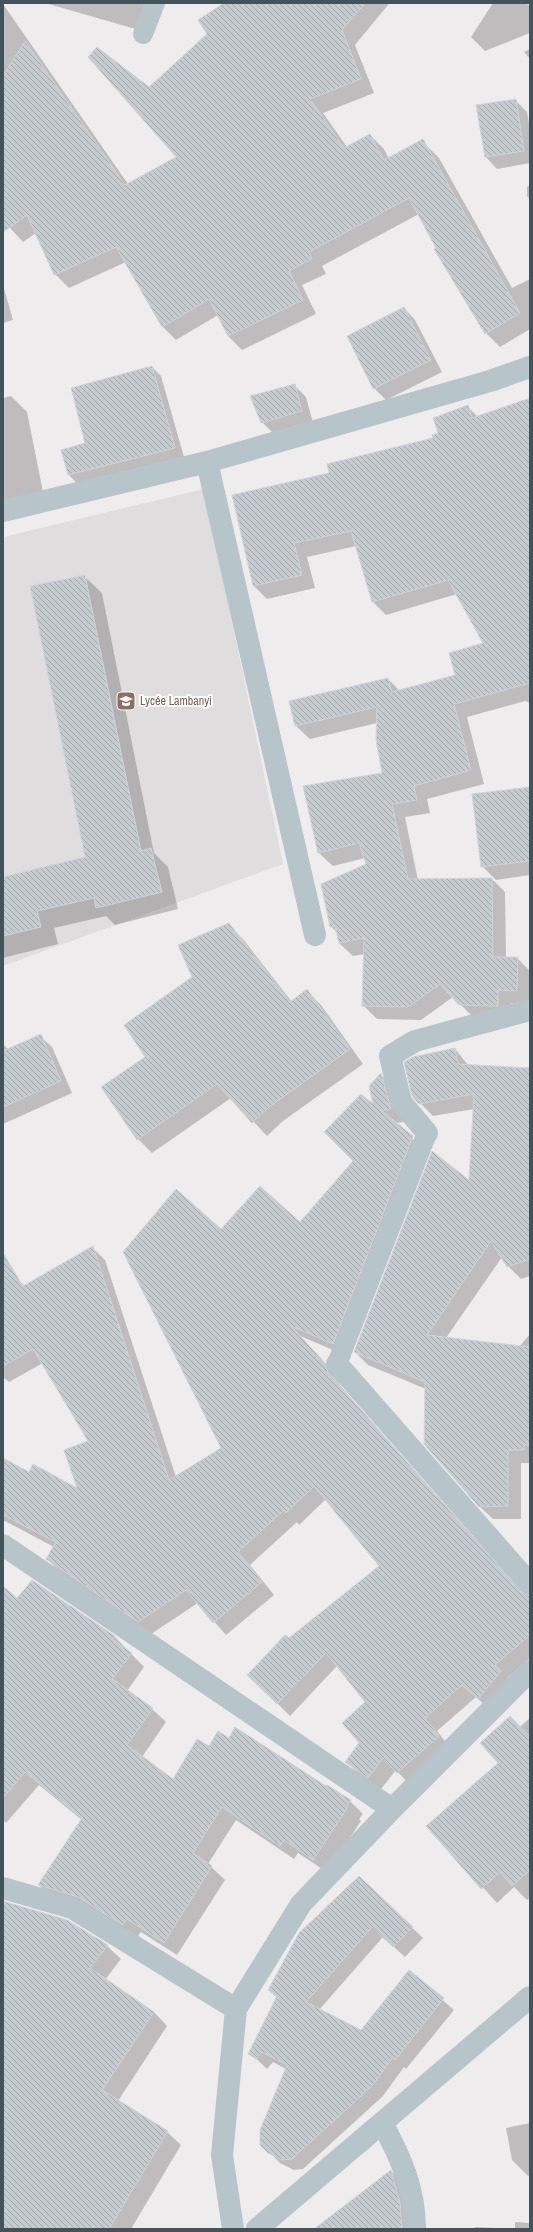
<svg xmlns="http://www.w3.org/2000/svg" width="533" height="2232" font-family="'Archivo Narrow',sans-serif">
	<defs>
		<pattern id="building-back-hatch" width="6" height="6" patternUnits="userSpaceOnUse"><rect width="6" height="6" fill="#c6cbd0"/><path d="M-1 5l2 2M0 0l6 6M5-1l2 2" fill="none" stroke="#a2a7ac"/></pattern>
	</defs>
	<rect width="100%" height="100%" fill="#efeced"/>
	<path fill="#e0dddf" d="M204,489L283,864L3,966V537Z"/>
	<path fill="#0003" d="M45,3H146L139,30Z
		M226,3H387L388,5L355,45L374,93L323,113L347,147L370,135L384,149L389,159L425,144L439,158L512,288L530,279V329L500,347L486,333L419,214L322,266L326,274L302,285L316,314L242,350L228,336L218,315L176,340L162,326L126,262L69,288L55,274L36,233L23,242L10,228L3,218V4L128,184L178,157L149,88L209,34Z
		M493,3H525L530,6V33L485,51L471,37Z
		M530,49V59L524,52Z
		M515,100L527,112L530,129V163L497,169L486,157Z
		M530,185V200L527,196V187Z
		M3,285L13,320L3,323Z
		M404,308L415,320L442,372L386,400L374,388Z
		M152,367L161,376L184,457L78,484L69,475L87,444Z
		M294,385L306,397L313,423L274,434L262,422Z
		M11,396L27,412L44,497L3,505V398Z
		M530,399V703L525,701L467,717L484,784L427,799L430,813L405,817L418,880L492,879L505,892L506,958H517L530,971V1004L511,1003V1019L474,1018L453,997L421,1020L377,1019L363,1005L365,954L353,956L339,943L337,933L331,926L367,864L365,858L333,866L319,853L305,787L384,773L377,723L310,739L296,726L388,679L400,691L457,676L484,644L457,594L386,615L373,602L356,546L307,557L315,588L267,599L254,586L330,473L434,438L467,406L478,417Z
		M84,576L102,593L154,853L168,867L178,909L115,925L106,916L54,928L58,944L3,958V878L86,858Z
		M530,788V875L496,880L482,866Z
		M228,925L243,939L292,1002L307,991L321,1005L363,1064L283,1121L267,1136L231,1098L152,1153L138,1139L146,1057L194,977Z
		M40,1036L52,1047L72,1093L3,1124V1044L9,1050Z
		M455,1049L468,1065L530,1069V1276L521,1279L508,1266L502,1257L446,1338L519,1347L530,1334V1463H521V1519H493L479,1506L426,1389L368,1365L355,1352L470,1182L474,1109L433,1116L420,1103Z
		M381,1075L394,1087L403,1122L395,1123L425,1150L345,1355L300,1336L337,1377L340,1386L527,1597H530V1658L507,1678L513,1684L491,1711L476,1697L437,1731L451,1749L410,1785L396,1770L381,1789L359,1774L346,1762L360,1743L367,1702L337,1666L290,1716L249,1675L288,1640L380,1566L326,1499L299,1525L297,1522L250,1565L274,1595L226,1635L198,1603L151,1634L60,1572L47,1559L54,1547L3,1520V1459L29,1474L79,1490L90,1442L43,1363L9,1382L3,1377V1265L25,1286L92,1247L105,1260L176,1477L222,1449L221,1230L300,1223L354,1161L374,1106Z
		M32,1581L115,1637L144,1667L127,1691L152,1709L166,1722L142,1757L173,1780L209,1748L229,1739L350,1801L363,1814L359,1819L361,1821L327,1872L298,1853L294,1859L236,1820L208,1864L225,1880L177,1955L141,1932L137,1937L52,1898L39,1885L82,1820L39,1785L6,1823L3,1820V1601L17,1599Z
		M530,1718V1898L527,1900L514,1887L497,1903L428,1826L499,1763L520,1727Z
		M359,1877L423,1938L405,1957L383,1937L319,2010L361,2031L409,1971L454,2010L406,2069L404,2067L383,2096L303,2169L294,2170L280,2163L269,2152L286,2069L273,2062L267,2069L250,2053L277,1998L269,1990Z
		M3,1914L107,1946L121,1959L105,1980L154,2012L167,2026L118,2101L167,2132L181,2145L131,2229H3Z
		M530,2123V2175L528,2176L512,2160L506,2128Z
		M391,2171L404,2185L415,2229H316Z
		M515,2222L530,2223V2229H475V2227L515,2229Z"/>
	<path fill="url(#building-back-hatch)" stroke="#d0d4d9" d="M224,3H365L342,30L361,79L310,99L344,148L370,134L384,160L423,139L520,313L485,334L434,249L436,248L409,198L309,252L312,259L289,271L303,300L228,336L209,299L162,327L116,247L54,275L27,215L3,232V76L25,41L125,185L176,157L88,57L97,47L149,87L207,34L198,20Z
		M516,99L524,151L485,157L476,105Z
		M404,307L431,360L373,389L347,336Z
		M152,366L175,448L68,475L61,450L85,443L71,388Z
		M295,384L302,411L261,423L250,396Z
		M530,398V683L454,704L471,770L414,786L417,800L392,804L408,879L492,878L493,957H518L517,991L498,990V1006H496L459,1005L440,984L408,1007L362,1006L364,938L339,943L335,926L330,927L321,884L366,864L359,843L318,853L303,786L382,773L376,740L377,707L295,726L289,701L388,678L392,692L455,675L449,653L483,643L448,580L372,602L351,531L294,543L302,575L253,586L232,495L329,473L327,464L433,438L432,435L438,433L433,418L468,405L472,418Z
		M85,575L141,851L151,848L162,892L96,908L94,898L37,911L41,927L3,936V877L85,857L30,586Z
		M530,787V861L481,867L472,794Z
		M229,923L290,1002L307,989L350,1049L269,1107L252,1123L217,1084L137,1140L101,1087L145,1057L124,1025L192,977L178,945Z
		M41,1034L61,1081L3,1107V1051Z
		M455,1048L458,1064L530,1068V1259L507,1267L491,1241L427,1335L530,1347V1445H524V1450H508V1506L479,1507L424,1444L425,1382L354,1352L432,1151L469,1180L474,1094L419,1104L412,1096L404,1062L413,1057Z
		M381,1073L391,1109L382,1111L413,1136L333,1344L291,1326L325,1363L328,1372L521,1592L530,1596V1635L495,1665L501,1671L478,1699L462,1685L425,1718L439,1736L397,1773L383,1758L368,1778L345,1762L359,1743L342,1723L365,1702L326,1653L277,1704L247,1675L285,1635L289,1638L379,1566L314,1486L286,1513L284,1510L238,1552L262,1582L213,1623L186,1590L138,1622L46,1559L56,1542L3,1515V1458L29,1472L33,1464L77,1488L64,1450L88,1441L33,1349L3,1366V1253L23,1286L93,1246L169,1480L221,1448L123,1252L176,1189L221,1229L260,1186L300,1222L353,1161L324,1132L361,1094L373,1104L369,1086Z
		M32,1580L115,1636L112,1639L132,1653L112,1679L153,1708L127,1745L173,1779L197,1739L209,1746L218,1731L229,1738L235,1727L326,1786L327,1785L351,1800L347,1805L348,1807L313,1860L284,1840L280,1846L222,1807L193,1853L212,1866L164,1943L127,1919L123,1925L78,1897L38,1885L82,1818L25,1772L3,1798V1586L17,1598Z
		M510,1716L530,1737V1870L512,1886L500,1872L481,1889L426,1826L498,1763L480,1743Z
		M359,1876L413,1927L393,1947L372,1927L306,2002L361,2030L409,1970L444,1998L395,2060L393,2057L373,2085L292,2159L282,2160L268,2153L260,2145V2130L287,2065L262,2052L256,2059L248,2054L277,1996L268,1990L299,1933Z
		M3,1901L67,1920L108,1945L90,1968L154,2012L102,2090L168,2131L109,2229H3Z
		M391,2170L400,2203L402,2229H314Z"/>
	<g fill="none" stroke-linecap="round" stroke-linejoin="round">
		<path stroke="#b7c4ca" stroke-width="20" d="M143,34L155,3
			M337,1364L427,1133"/>
		<path stroke="#b7c4ca" stroke-width="22" d="M207,462L315,935
			M3,511L207,462L490,381L530,367
			M427,1133L401,1102L390,1056L415,1041L530,1010
			M337,1364L530,1584
			M3,1545L392,1809
			M3,1888L72,1908L236,2009
			M382,2123C401,2158 415,2189 415,2229
			M233,2229L222,2155L236,2009L301,1904L392,1809L530,1671"/>
		<path stroke="#b7c4ca" stroke-width="22" d="M257,2229L530,1997"/>
	</g>
	<defs>
		<symbol id="school-square" viewBox="-11 -11 22 22"><rect x="-9" y="-9" width="18" height="18" rx="4" fill="#8d6e63" stroke="#fff"/><path d="M0-5L7-2L0 1L-7-2ZM-4 1L0 2.5L4 1V4Q0 6-4 4Z" fill="#fff"/></symbol>
	</defs>
	<g fill-rule="evenodd">
		<use href="#school-square" x="115" y="690" width="22" height="22"/>
	</g>
	<g text-anchor="middle" stroke-width="4" stroke-linejoin="round" paint-order="stroke">
		<g font-size="12" fill="#785e54" stroke="#fff" text-anchor="start">
			<text x="140" y="705">Lycée Lambanyi</text>
		</g>
	</g>
	<rect width="533" height="2232" fill="none" stroke="#44535a" stroke-width="8"/>
</svg>
